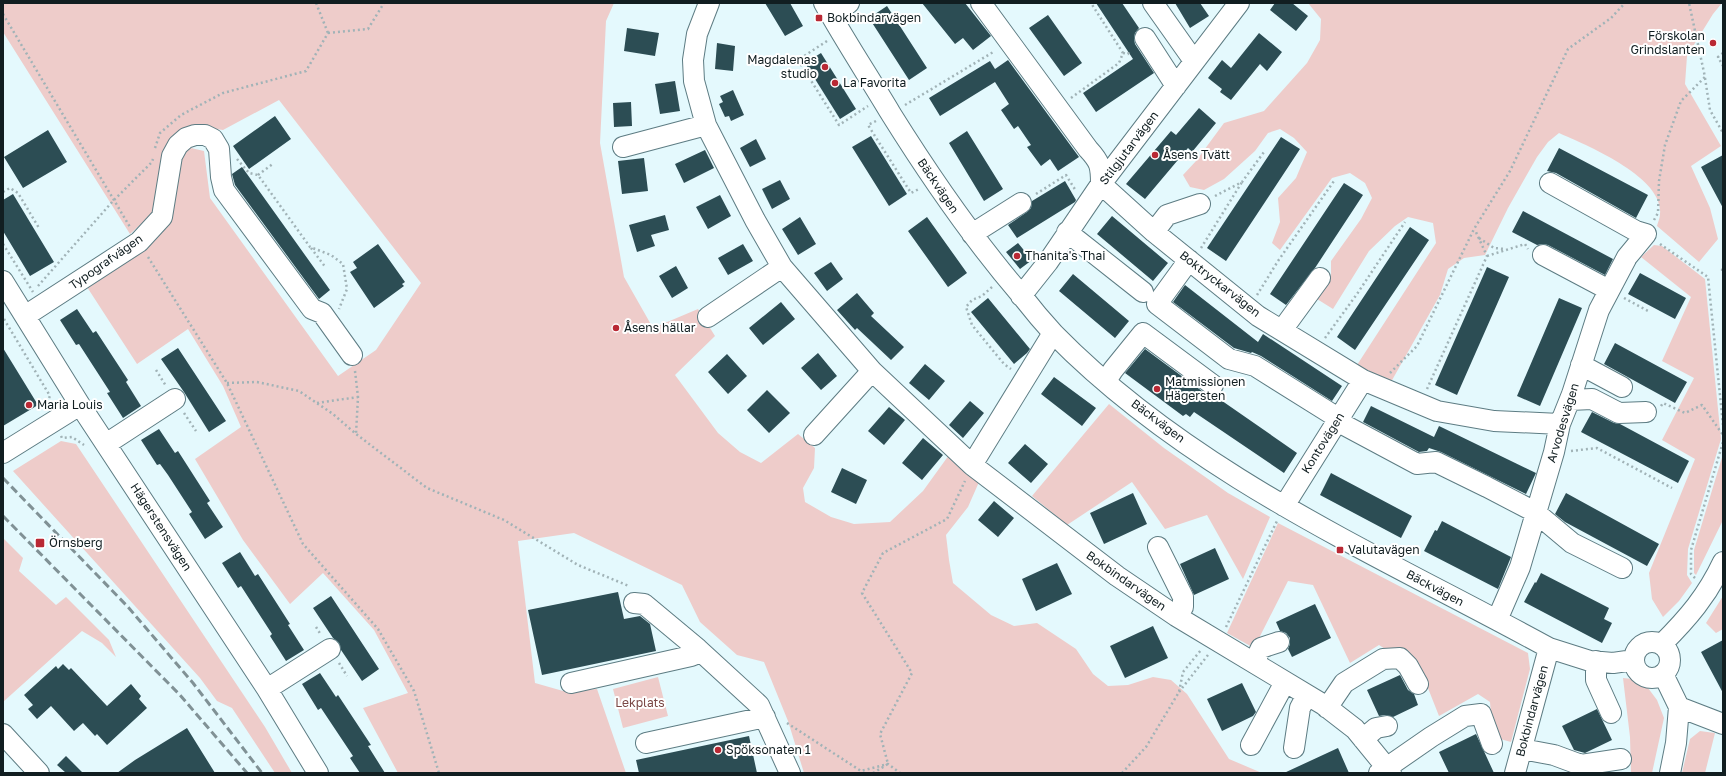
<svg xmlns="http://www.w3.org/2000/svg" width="1726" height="776" font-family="'Golos Text',sans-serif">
	<rect width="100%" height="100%" fill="#e4f9fd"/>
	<path fill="#eeccca" d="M3,3H614L606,21L600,143L624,277L653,328L698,309L715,336L675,375L718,433L740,452L761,463L798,434L815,448L814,468L803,488L805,502L831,517L854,524L890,522L923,491L949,455L979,482L968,507L946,535L949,560L953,583L991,615L1014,626L1037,623L1076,649L1093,674L1108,686L1128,685L1153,677L1171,680L1187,694L1229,759L1262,773H804L788,721L764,662L737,655L700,622L682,585L574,533L518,541L535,683L563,691L597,689L626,773H398L363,708L408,693L374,630L323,573L290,604L243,540L195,459L241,427L223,386L188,329L137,364L87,287L140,251L181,153L191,148L204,151L210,198L338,376L376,350L421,283L279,100L223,130L203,127L187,131L153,213L130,234L3,32Z
		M1308,3H1722L1713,14L1687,56L1685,84L1721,146L1691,166L1710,208L1718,239L1699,262L1657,226C1658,222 1660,218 1660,214C1664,177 1586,145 1559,133L1548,142L1537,157L1508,208L1485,255L1464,258L1448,269L1440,295L1391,382L1357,365L1436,243L1433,223L1408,217L1395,226L1369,251L1333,309L1317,299L1331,275V261L1361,219L1372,198L1365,183L1350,173L1332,178L1280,250L1272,243L1280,222L1278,198L1296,178L1307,152L1294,138L1280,129L1268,133L1255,151L1224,179L1204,190L1190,187L1183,175L1196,161L1224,123L1264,111L1307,63L1320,40L1321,19Z
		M1654,245L1662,246L1705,279L1721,439L1688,549L1687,575L1692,583L1679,601L1663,617L1652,599L1649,573L1695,459L1662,440L1694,378L1662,361L1691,297L1641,257Z
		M1109,404L1164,448L1228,493L1270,517L1243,579L1207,515L1165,529L1132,482L1067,525L1032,496Z
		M61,441L76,444L265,727L292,773H275L232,708L217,701L200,678L13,471Z
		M1723,454V520L1696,575L1694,573V550Z
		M1278,523L1528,653L1530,669L1511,742L1493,737L1490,702L1478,694L1439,716L1422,673L1379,645L1350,663L1313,585L1288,581L1254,648L1227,633Z
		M3,538L23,558L19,571L56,605L66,597L109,640L116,657L102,643L82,631L3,702Z
		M1723,596V629L1716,633L1706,623Z
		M658,677L668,716L623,728L613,689Z
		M1623,678L1642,680L1657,700L1664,718L1652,773H1631L1630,737Z
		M1700,731L1715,733L1705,773H1682L1690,739Z"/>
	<path fill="#2c4d54" d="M765,3H790L803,26L785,36Z
		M922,3H965L991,36L973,50L963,38L955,44Z
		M1096,3H1122L1139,28L1135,33L1134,39L1135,44L1154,73L1096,112L1083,93L1133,59Z
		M1175,3H1200L1209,16L1190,28Z
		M1275,3H1292L1308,16L1296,31L1270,10Z
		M887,6L927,68L909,80L869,18Z
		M1048,15L1082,63L1064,76L1029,28Z
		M627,28L659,33L655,56L624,51Z
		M1259,33L1282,52L1267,71L1260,64L1231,100L1220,92L1222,89L1208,78L1222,60L1231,68Z
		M717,43L735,46L733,71L715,69Z
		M821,53L856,109L840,119L805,63Z
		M1008,60L1079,157L1058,171L1050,159L1041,166L1027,147L1031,145L1018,126L1014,129L1001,110L1009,104L995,82L940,116L929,98L990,61L995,69Z
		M675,81L680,111L660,114L655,84Z
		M733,90L744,115L731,121L729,116L725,117L719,104L723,102L720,96Z
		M631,102L632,126L614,127L613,103Z
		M1199,108L1216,123L1192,152L1188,148L1145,199L1126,184L1171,131L1176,135Z
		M275,116L291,139L249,169L233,146Z
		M48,130L67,162L23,188L4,157Z
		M967,131L1003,189L984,201L949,143Z
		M871,136L907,194L889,206L852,147Z
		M1281,137L1300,149L1226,261L1207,248Z
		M756,139L766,159L750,167L740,148Z
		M1559,148L1648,195L1636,218L1556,173L1547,171Z
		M705,150L714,168L684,183L675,164Z
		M1723,155V208L1701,167Z
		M644,158L648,191L622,194L618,161Z
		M242,167L330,290L319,299L235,185L232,174Z
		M780,180L790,199L772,209L762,189Z
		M1065,181L1076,200L1075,202L1017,238L1008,225L1027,212L1031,208L1032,201Z
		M1344,183L1363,195L1315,268L1286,305L1270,294Z
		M13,194L54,262L30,276L3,231V200Z
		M720,195L731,216L708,229L696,207Z
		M1523,211L1613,259L1605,275L1548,245L1543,244L1537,245L1512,232Z
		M665,215L669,230L651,235L655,246L637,252L629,225Z
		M1112,216L1168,263L1153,281L1097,234Z
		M800,217L816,244L798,255L782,229Z
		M927,217L967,273L948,287L908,231Z
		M1410,227L1429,240L1355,350L1337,337Z
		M1018,243L1032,260L1020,269L1006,252Z
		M378,244L405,282L402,284L404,286L374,308L350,272L357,268L353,262Z
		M743,244L753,261L728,275L718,258Z
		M831,262L843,279L827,291L814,273Z
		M676,266L688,288L672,298L659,276Z
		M1487,267L1509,277L1457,395L1435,385Z
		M1640,273L1686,298L1675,319L1628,294Z
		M1073,274L1129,321L1115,338L1059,291Z
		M1185,285L1258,342L1263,334L1342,386L1332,401L1261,356L1252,352L1251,353L1234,348L1173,302Z
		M857,293L874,313L871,316L904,347L891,360L857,328L855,330L837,310Z
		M988,298L1030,349L1027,353L1014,364L971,312Z
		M1559,298L1582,308L1540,406L1517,396Z
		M781,302L795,319L763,345L749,328Z
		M77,309L93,333L96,331L128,380L126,382L141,406L123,418L107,393L110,392L79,344L76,345L60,320Z
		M1615,343L1687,382L1675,403L1604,364Z
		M3,348L38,405L3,426Z
		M178,348L226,421L209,432L184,392L161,359Z
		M1145,349L1206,394L1215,396L1297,453L1284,473L1194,412L1190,417L1186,414L1183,416L1125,373Z
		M818,353L837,376L821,390L801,368Z
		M727,354L747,376L728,394L708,372Z
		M925,364L945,381L929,400L909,383Z
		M1054,377L1096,408L1082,426L1041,394Z
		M767,390L790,413L769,433L747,410Z
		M970,401L984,413L963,438L949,425Z
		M1371,406L1434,437L1439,426L1536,473L1526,494L1441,452L1429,448L1427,451L1419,452L1363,422Z
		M889,407L905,420L884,445L868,431Z
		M1592,412L1614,423L1620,424L1689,461L1678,483L1581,432Z
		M159,429L175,453L178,451L210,501L207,503L223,527L205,539L189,514L192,512L168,475L160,464L157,465L141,440Z
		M923,438L943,455L922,480L902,463Z
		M1025,444L1048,464L1031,483L1008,463Z
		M842,468L867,480L856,504L831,492Z
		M1331,473L1412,516L1401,538L1320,495Z
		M1133,493L1147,524L1104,544L1090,513Z
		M1566,493L1659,544L1647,566L1565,522L1555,514Z
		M994,501L1014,518L998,537L978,520Z
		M1442,521L1511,557L1498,589L1424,551L1435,530L1437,531Z
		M1215,548L1229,579L1194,595L1180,564Z
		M240,552L255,576L258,574L290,624L288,625L304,650L286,661L270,636L272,634L241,586L238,588L222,563Z
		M1057,563L1072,594L1036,611L1022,579Z
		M1541,573L1609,608L1604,619L1612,623L1602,643L1524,602L1535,582L1536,583Z
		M618,592L624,619L640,616L650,624L656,651L542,675L528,610Z
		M331,596L379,669L362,681L341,650L339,643L333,638L313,608Z
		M1315,604L1331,638L1292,657L1288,649L1290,644V638L1286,633L1280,631L1276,622Z
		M1153,626L1168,658L1125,678L1110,646Z
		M1723,640V693L1701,652Z
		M63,664L69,670L71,668L107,706L131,684L141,696L139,699L147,708L107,745L97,734L95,736L83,723L74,731L51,706L37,719L28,709L33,705L24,695L56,666L58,669Z
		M320,673L336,697L338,695L371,745L368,746L385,773H360L350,758L353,756L321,708L318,710L302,684Z
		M1400,675L1408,690L1414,694L1418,705L1393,717L1385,715L1379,716L1367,690Z
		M1242,683L1256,712L1253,716L1222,731L1207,699Z
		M1597,709L1612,740L1585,753L1574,750L1562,726Z
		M187,728L215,773H117L135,760Z
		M1476,734L1494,773H1449L1439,752Z
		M749,736L757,773H639L636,760Z
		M1338,748L1349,773H1284Z
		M66,756L83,773H66L57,765Z"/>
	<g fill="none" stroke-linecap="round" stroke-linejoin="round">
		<defs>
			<path id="minor" d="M709,3L697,34L693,60L694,81L706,125L755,220L782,267L872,371L972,465L1117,576L1176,616L1324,705L1355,729L1391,773
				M824,3C845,41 869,77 891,114C931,178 973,239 1022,296C1032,309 1043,322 1054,334C1192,475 1379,555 1549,648L1590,661L1613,663L1634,660
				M981,3L1088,149C1100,162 1101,166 1101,184L1154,232L1258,316L1363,380L1437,411L1494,421L1560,424
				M1153,3L1194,61
				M830,14L849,3
				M1145,38L1176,86
				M623,147L706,125
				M1067,232L1143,292
				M1154,232L1167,215L1200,204
				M972,234L1021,203
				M1543,255L1609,290
				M1189,260L1157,304L1229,359L1255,366L1338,418L1346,426L1417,464L1436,462L1487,487L1535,512L1572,543L1622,568
				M3,281L80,405L267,689L318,773
				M1021,296L1048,262L1101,184L1239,3
				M25,316L139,242L162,217L172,156L178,145L186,138L195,135H205L213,139L219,149L221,177L224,190L312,309L322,313L352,355
				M708,317L782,267
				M1282,330L1320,278
				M1581,365L1622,387
				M1106,381L1113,370L1143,333L1213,385
				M1570,400L1592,399L1619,413L1646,412
				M814,435L872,371
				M106,444L175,399
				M3,453L80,405
				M972,465L1053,333
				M1284,506L1363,380
				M1158,547L1183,597V607L1176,616
				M634,603L644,604L698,649L759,705L790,773
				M1497,620L1520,567L1554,452L1560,424L1572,394L1599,310L1627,257L1646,234L1636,231L1550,183
				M1634 660a18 18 0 1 1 36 0a18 18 0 1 1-36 0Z
				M1662,644C1688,618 1707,596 1723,562
				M1596,661V680L1611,713
				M1254,663L1261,648L1279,642
				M1663,674L1679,707L1723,724
				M571,683L691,656L701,652
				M267,689L330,649
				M1327,708L1344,683L1383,659L1400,658L1408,666L1418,684
				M3,734L39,773
				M1363,739L1376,728L1387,726
				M646,743L765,717
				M1251,745L1285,682
				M1294,748L1300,708L1307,695
				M1522,749L1554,755L1581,765L1621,759
				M1379,773L1431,737L1465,716L1481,714L1492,744
				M1515,773L1549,648
				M1670,773L1676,743L1679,707"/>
		</defs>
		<use href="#minor" stroke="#5d7c83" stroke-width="22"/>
		<path stroke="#a1b3b7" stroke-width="2.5" stroke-dasharray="2 3" stroke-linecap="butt" d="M316,3L328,33
			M3,14L130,227
			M328,33L368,29L384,3
			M827,41L798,60L839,125L868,106
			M1123,53L1128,54L1130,50
			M1723,53L1718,57L1723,66
			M1705,78L1710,110L1723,133
			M1071,98L1119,63L1123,53L1091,3
			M905,105L995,51
			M876,121L868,125L911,193L919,189
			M155,148L160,133L181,115L223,93L306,71L328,33
			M237,159L249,173L258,175L310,247L331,255L343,264L347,289L339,309
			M258,175L274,163
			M3,192L10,188L18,193L39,228
			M1036,194L1066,175L1076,191
			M1215,196L1242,182L1264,152
			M1654,220L1658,213L1659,181L1665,145L1681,101L1705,77L1689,3
			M1479,238L1494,248L1505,249
			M3,244L33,292
			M1660,244L1708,277L1723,425
			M311,248L326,268
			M1201,248L1242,182
			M1487,256L1525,244L1528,249
			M148,257L227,383L303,544L378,629L414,691L439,773
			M1723,269L1722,270L1723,272
			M38,286L113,201L152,162L153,159
			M992,287L982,296L972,300L966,307L972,325L1004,364L1011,369
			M1257,295L1278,261L1334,181
			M1624,298L1650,312
			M4,319L50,396L45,407
			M1325,338L1357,294L1405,222
			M156,370L166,386
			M355,371L358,397L356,434
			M1390,373L1417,346L1474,229L1510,171L1568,49L1611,18L1625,3
			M227,383L257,382L299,391L333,414L356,434L427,488L504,520L578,565L629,586
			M1427,389L1487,256L1475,230
			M317,403L358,397
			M1661,406L1663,403L1685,413L1702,405L1723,435
			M184,413L196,431
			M61,436L62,438L72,437L84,445
			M1571,451L1597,448L1672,488
			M1695,578L1691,574V550L1723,442
			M316,627L321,635
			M1226,627L1277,521
			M339,663L347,676
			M1179,692L1208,655
			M787,723L861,771L888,764L900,773
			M873,773L888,764L880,734L912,673L862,593L883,553L947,519L965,481
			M1122,773L1146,747L1179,692L1183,672L1201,650"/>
		<use href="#minor" stroke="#fff" stroke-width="20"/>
		<path stroke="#809195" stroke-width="3" stroke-dasharray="8 4" stroke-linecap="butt" d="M3,478L128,607L193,683L262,773
			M3,516L180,695L247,773"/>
	</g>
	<g fill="#b92834" stroke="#fff" stroke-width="1.5">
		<rect x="815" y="14" width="8" height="8" rx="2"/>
		<circle cx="1713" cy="43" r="4"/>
		<circle cx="825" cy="67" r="4"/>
		<circle cx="835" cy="83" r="4"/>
		<circle cx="1155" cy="155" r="4"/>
		<circle cx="1017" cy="256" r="4"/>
		<circle cx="616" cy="328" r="4"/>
		<circle cx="1157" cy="389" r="4"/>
		<circle cx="29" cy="405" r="4"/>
		<rect x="35" y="538" width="10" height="10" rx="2"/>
		<rect x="1336" y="546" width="8" height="8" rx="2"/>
		<circle cx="718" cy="750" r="4"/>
	</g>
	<g text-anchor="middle" stroke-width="4" stroke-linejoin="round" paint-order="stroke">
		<g font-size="12" fill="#111e21" stroke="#fff" text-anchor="start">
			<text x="827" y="22">Bokbindarvägen</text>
			<text x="1705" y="40" text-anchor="end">Förskolan<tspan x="1705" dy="14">Grindslanten</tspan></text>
			<text x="817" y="64" text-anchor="end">Magdalenas<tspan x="817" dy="14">studio</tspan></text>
			<text x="843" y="87">La Favorita</text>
			<text x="1163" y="159">Åsens Tvätt</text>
			<text x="1025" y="260">Thanita's Thai</text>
			<text x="624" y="332">Åsens hällar</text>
			<text x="1165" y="386">Matmissionen<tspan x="1165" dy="14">Hägersten</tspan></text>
			<text x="37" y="409">Maria Louis</text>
			<text x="49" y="547">Örnsberg</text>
			<text x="1348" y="554">Valutavägen</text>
			<text x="726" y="754">Spöksonaten 1</text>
		</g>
		<g font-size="12" fill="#111e21" stroke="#fff">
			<text transform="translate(1129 148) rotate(-53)" y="4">Stilgjutarvägen</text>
			<text transform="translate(938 186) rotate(56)" y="4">Bäckvägen</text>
			<text transform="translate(106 262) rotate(-35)" y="4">Typografvägen</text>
			<text transform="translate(1220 284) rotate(38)" y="4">Boktryckarvägen</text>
			<text transform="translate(1158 421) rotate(37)" y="4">Bäckvägen</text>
			<text transform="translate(1563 423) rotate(-73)" y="4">Arvodesvägen</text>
			<text transform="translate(1323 443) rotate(-58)" y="4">Kontovägen</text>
			<text transform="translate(161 527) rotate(57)" y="4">Hägerstensvägen</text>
			<text transform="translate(1126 581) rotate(35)" y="4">Bokbindarvägen</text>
			<text transform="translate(1435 588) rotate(28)" y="4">Bäckvägen</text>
			<text transform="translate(1532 711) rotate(-75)" y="4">Bokbindarvägen</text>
		</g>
		<g font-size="12" fill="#7a4745" stroke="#fff">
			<text x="640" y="707">Lekplats</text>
		</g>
	</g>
	<rect width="1726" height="776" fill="none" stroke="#111e21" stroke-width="8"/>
</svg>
